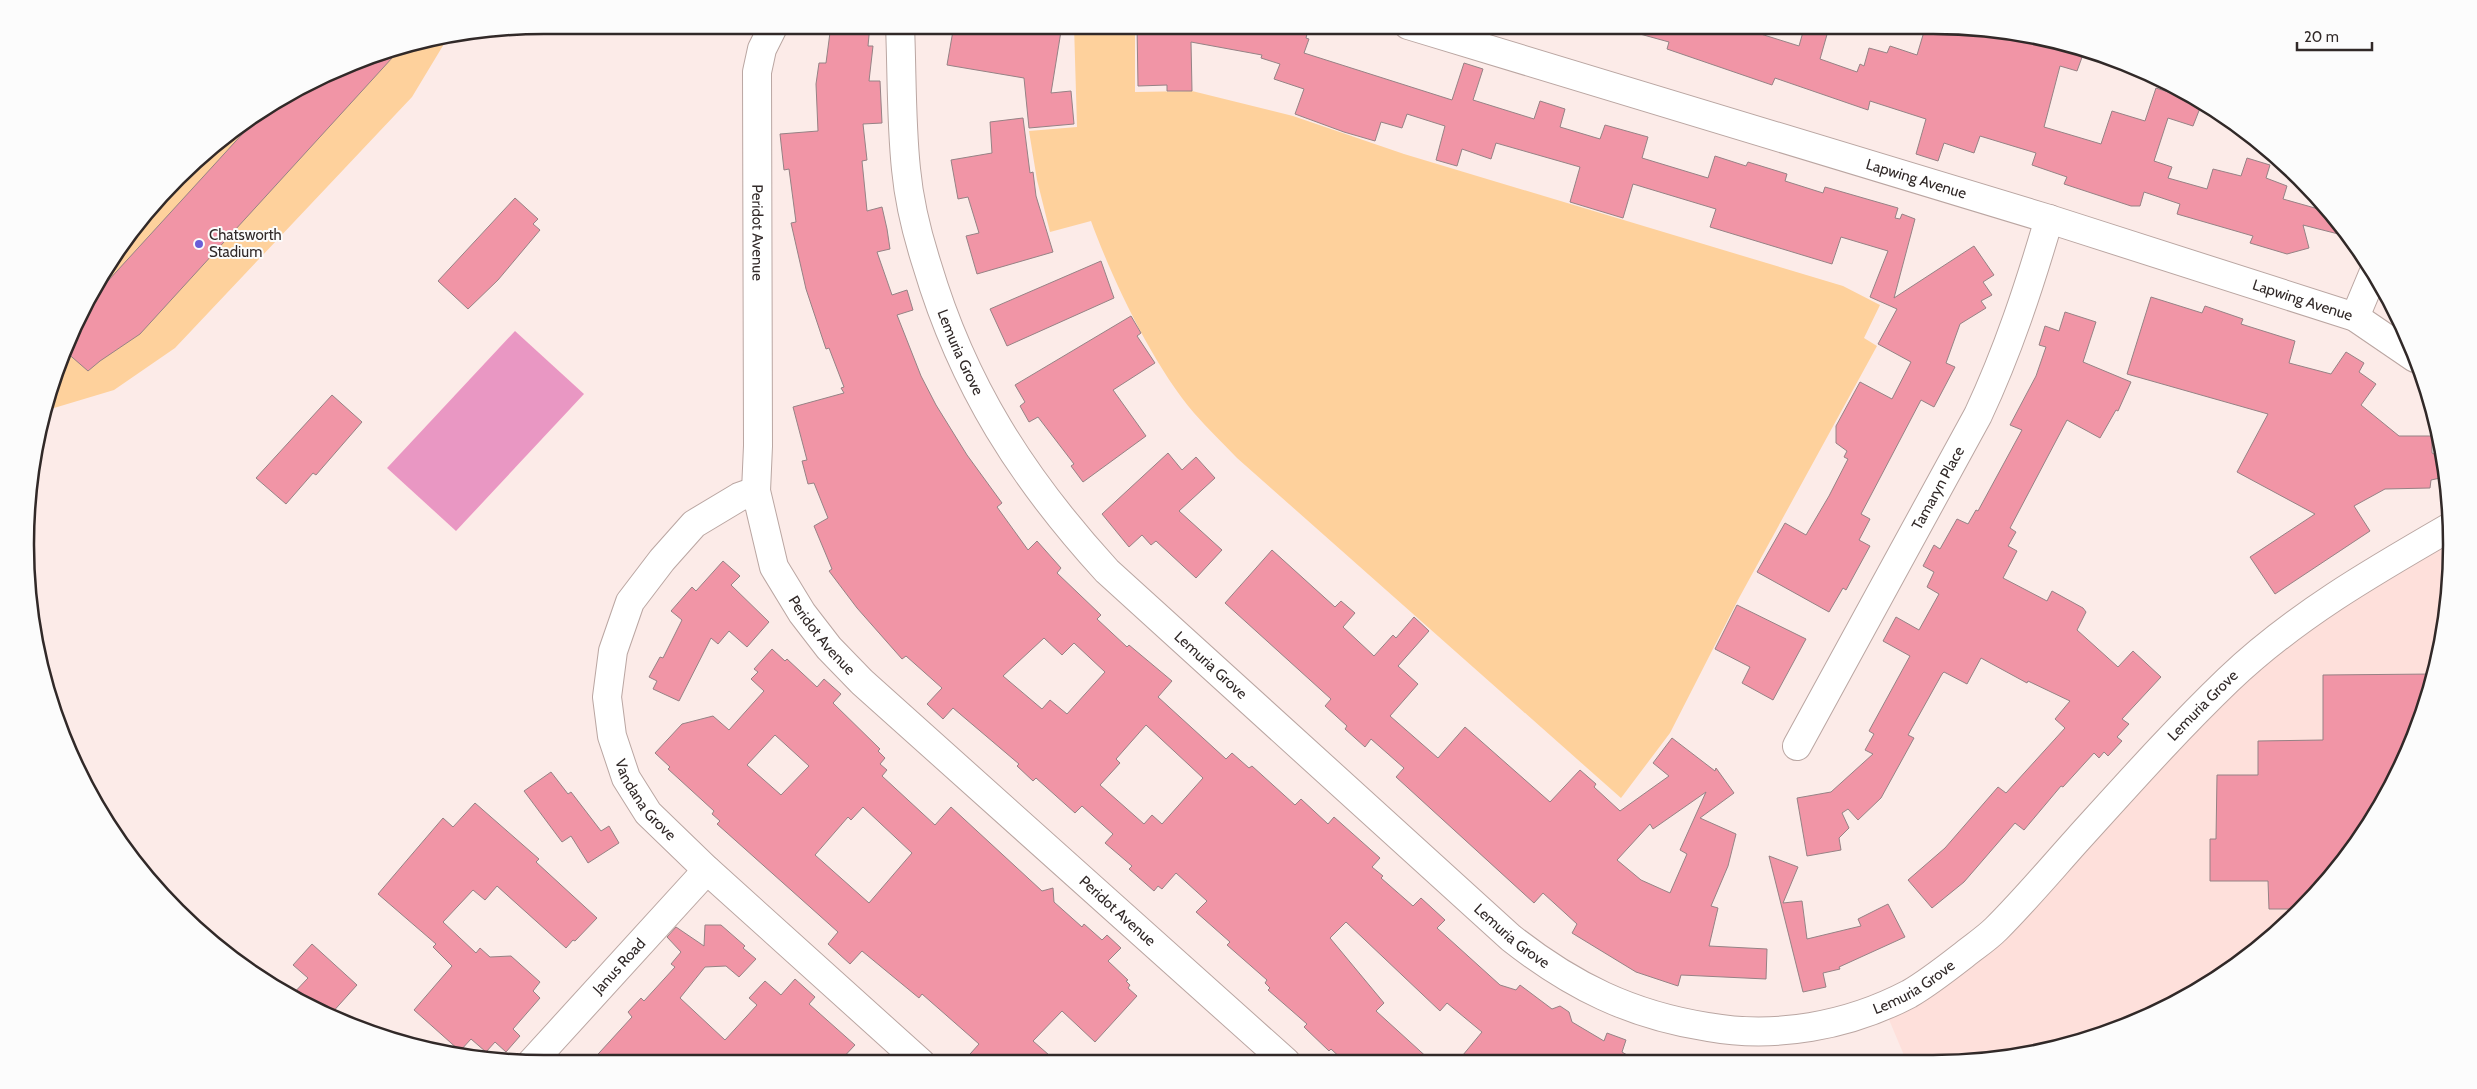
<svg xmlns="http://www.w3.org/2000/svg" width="2477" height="1089" font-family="Cabin,sans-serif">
	<rect width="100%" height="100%" fill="#fcebe8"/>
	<path fill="#fee0db" d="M2450,524L2448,613L2424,712L2398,775L2345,861L2249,956L2132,1024L2001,1060H1906L1882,1003L1950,962L2224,679Z"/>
	<path fill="#fed19c" d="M1074,25H1135V92L1192,91L1293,116L1404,154L1843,286L1880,305L1864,338L1877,346L1739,598L1670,733L1621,798L1237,458C1223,443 1208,429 1194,413C1153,365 1113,281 1091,221L1050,232L1037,180L1029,131L1077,127Z
		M450,34L412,97L175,348L114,390L44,411C79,279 168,165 284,95C301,85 321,78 339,70C374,54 412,38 450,34Z"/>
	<path fill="#e997c3" d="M515,331L584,394L456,531L387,468Z"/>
	<path fill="#f195a6" stroke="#968285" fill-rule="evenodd" d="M831,25H870L868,46H873L869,81H880L882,123L863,124L867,160L862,161L867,211L882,207L887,229L890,249L877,252L892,295L907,290L913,310L897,315L921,376L936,405L967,455L1002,503L997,507L1028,550L1037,541L1061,568L1057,573L1101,615L1097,619L1127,647L1129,645L1172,681L1158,697L1226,759L1232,753L1249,768L1252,766L1295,805L1301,799L1328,824L1334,817L1380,858L1372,867L1383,876L1381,878L1413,906L1421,898L1445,920L1437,928L1500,985L1516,990L1520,985L1552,1009L1560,1006L1569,1012L1572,1022L1604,1041L1607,1033L1626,1040L1622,1052L1637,1061H1458L1482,1032L1447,1003L1440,1011L1346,922L1330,938L1384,1003L1376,1011L1431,1061L1345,1062L1331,1049L1329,1051L1304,1027L1307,1024L1268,990L1270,988L1265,983L1267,980L1227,945L1230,942L1196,912L1207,901L1176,873L1162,889L1158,886L1154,891L1129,869L1132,866L1105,843L1113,834L1082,806L1075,813L1036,778L1033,781L1017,766L1019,764L953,708L943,719L927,704L942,688L906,656L902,659L857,608L829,571L832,569L814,526L828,518L814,483L808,484L802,461L807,460L793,407L844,393L841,388L844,387L829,348L826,349L806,289L791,223L796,222L789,169L784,170L780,134L818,131L816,84L819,63H826ZM1044,638L1062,655L1074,643L1105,672L1067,714L1050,700L1042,709L1003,676ZM1146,725L1203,778L1162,824L1152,815L1144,824L1100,785L1120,763L1116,759Z
		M954,25H1062L1051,93L1071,91L1074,124L1029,128L1024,78L947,65Z
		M1137,25H1290L1308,30L1306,38L1309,39L1304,53L1452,100L1464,63L1483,69L1473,100L1534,119L1540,101L1565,109L1560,127L1600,139L1605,125L1648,137L1642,158L1708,178L1715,156L1746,166L1748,162L1787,174L1785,181L1823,193L1825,187L1898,208L1895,218L1900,219L1902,214L1915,219L1894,298L1974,246L1994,275L1983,282L1992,295L1981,301L1986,308L1960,324L1946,363L1955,367L1934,407L1921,400L1861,514L1870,519L1859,540L1870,546L1846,590L1843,588L1829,612L1757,572L1785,523L1806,535L1829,496L1848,459L1844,457L1847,451L1836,443V426L1860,382L1892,399L1911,362L1878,344L1897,309L1870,297L1888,251L1841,237L1832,264L1710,227L1716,209L1633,184L1623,218L1570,202L1580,167L1496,143L1491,159L1462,149L1457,166L1436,160L1445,126L1407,114L1402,128L1381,122L1375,141L1344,132L1295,114L1304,89L1274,79L1280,64L1261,58L1262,55L1191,42L1192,91H1167V85L1138,86Z
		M1630,25H1732L1799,46L1805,25H1808L1828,31L1820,59L1857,72L1860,64L1864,66L1869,48L1887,53L1890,46L1917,55L1926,25L2034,35L2085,49L2077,71L2060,66L2044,127L2101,144L2112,111L2145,121L2156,88L2202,103L2193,126L2168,118L2154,161L2172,167L2168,178L2207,189L2213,169L2241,176L2247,158L2270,165L2266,178L2287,186L2283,199L2329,212L2350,237L2303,225L2309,248L2287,254L2250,243L2253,236L2177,214L2180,204L2144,192L2140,206H2131L2064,184L2067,177L2032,165L2036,153L1980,136L1974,153L1944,143L1938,161L1916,154L1926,119L1870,101L1868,110L1775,78L1772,85L1667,49L1669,42L1629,31Z
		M403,46L140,334L100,361L88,371L65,351L85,306L267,107L285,94L377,53Z
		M1023,118L1030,173L1033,172L1036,196L1053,252L977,274L966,236L979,233L968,197L958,199L951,160L992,153L990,122Z
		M515,198L538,219L533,224L540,230L498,280L468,309L438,281Z
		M1101,261L1114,298L1007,346L990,309Z
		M2151,297L2202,313L2205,306L2243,319L2241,324L2295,341L2289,363L2331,374L2346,352L2364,363L2359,372L2376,384L2361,405L2399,436H2432V453L2442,458L2445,477L2431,480L2430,488L2385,489L2354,506L2370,531L2275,594L2250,557L2315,514L2237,472L2268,414L2127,374Z
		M2065,312L2096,322L2083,362L2131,382L2118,411L2116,410L2100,438L2067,420L2010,528L2016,532L2008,546L2017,551L2003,578L2047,601L2052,591L2083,608L2086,612L2077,630L2118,667L2133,651L2161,677L2122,719L2129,724L2117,737L2122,741L2108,756L2104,752L2099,758L2094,753L2063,787L2061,786L2024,830L2015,823L1964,882L1932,908L1908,880L1945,848L1998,787L2006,793L2065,728L2055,719L2070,701L2028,681L2027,683L1981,658L1967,684L1944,672L1942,674L1908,735L1914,738L1881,798L1858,820L1848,809L1842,813L1849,828L1839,838L1841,850L1807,856L1797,798L1831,792L1873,754L1865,750L1874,734L1869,731L1910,656L1883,641L1896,617L1919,630L1939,594L1927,587L1934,572L1923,566L1934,545L1940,549L1957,519L1968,524L1976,510L1978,511L2022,430L2010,425L2036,376L2046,347L2039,345L2045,326L2059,331Z
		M1131,316L1141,333L1137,336L1155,363L1113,390L1146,436L1083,482L1071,466L1074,464L1038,417L1029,422L1020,406L1025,402L1015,385Z
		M332,395L362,422L316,475L313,473L286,504L256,478Z
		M1168,453L1182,470L1196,457L1215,478L1179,511L1222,550L1196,578L1156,541L1151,545L1142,535L1129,547L1102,514Z
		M1272,550L1335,607L1341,601L1355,613L1343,627L1374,656L1393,635L1396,638L1414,617L1429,631L1398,666L1418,684L1390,716L1438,758L1465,727L1550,802L1580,770L1596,784L1594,787L1620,811L1669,776L1653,763L1672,738L1715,771L1716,768L1734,793L1700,818L1736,834L1728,866L1711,906L1718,908L1709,946L1767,949L1766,979L1681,975L1678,986L1636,972L1572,933L1577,924L1543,893L1534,903L1396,777L1404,768L1371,739L1365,747L1345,729L1347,726L1325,706L1331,699L1225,603ZM1706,792L1680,850L1687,854L1670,893L1641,880L1617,860L1650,824L1653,829Z
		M723,561L740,576L731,585L769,622L747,647L729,631L718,644L711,638L679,701L653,689L657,681L649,677L660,657L663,658L682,620L671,611L692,587L696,591Z
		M1737,605L1806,639L1773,700L1742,683L1750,667L1715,649Z
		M772,649L785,661L787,659L817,687L824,679L841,694L833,703L880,749L878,751L885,758L880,764L887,770L882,776L935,825L951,807L1042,891L1053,888L1054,902L1082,927L1084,924L1102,940L1107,935L1121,948L1108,961L1128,980L1126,981L1130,985L1128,988L1137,996L1095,1042L1062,1011L1033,1041L1057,1062L962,1063L979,1044L922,994L919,998L862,951L850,964L828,944L838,932L717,824L720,821L712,814L714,811L668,769L670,767L655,753L682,724L713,716L729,730L764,691L751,679L758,672L754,669ZM775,735L809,766L781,795L747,765ZM863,807L912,853L869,903L815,855L848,817L851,820Z
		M2433,674L2424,712L2398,775L2345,861L2297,909H2269L2268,881H2210V839H2216L2217,775H2258V741L2323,740V675Z
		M551,772L568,794L571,792L601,831L609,826L619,843L588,863L571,836L562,842L524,791Z
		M475,803L539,859L536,862L597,918L575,941L573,940L566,948L497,886L485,900L473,890L443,922L476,953L480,948L490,957L511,956L540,982L533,991L540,998L513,1029L520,1036L506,1052L495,1042L486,1052L471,1039L460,1051L414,1010L452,966L433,947L436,944L378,894L443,818L453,827Z
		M1769,856L1798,867L1783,903L1802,901L1807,939L1861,926L1858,919L1888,904L1905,937L1839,967L1840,969L1823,973L1826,987L1803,992Z
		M705,925H721L745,946L743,948L756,959L739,977L726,966L705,967L680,998L725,1040L757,1005L749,998L765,981L781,995L795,979L815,997L809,1004L855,1045L838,1063L589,1064L632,1017L628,1012L641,998L644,1001L675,967L671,964L681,952L667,937L676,927L704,946Z
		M312,944L357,985L330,1015L290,997L308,978L293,965Z"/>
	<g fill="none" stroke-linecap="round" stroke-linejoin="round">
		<defs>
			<g id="minor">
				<path id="s1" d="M774,25L762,49L757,72L758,446L756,491L774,567L802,613L829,648L862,682L1286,1062"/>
				<path id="s2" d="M900,25C902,73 901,121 906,169C909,201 917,234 927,265C963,386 1022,478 1107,571L1511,938C1572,986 1631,1015 1708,1027C1775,1039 1848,1026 1909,994C1928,983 1947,968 1965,954C1975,946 1987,938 1996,929C2025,900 2051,869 2078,839C2127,785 2175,731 2228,680C2294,617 2372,572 2450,527"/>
				<path id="s3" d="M1408,25L2049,219L2355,317L2415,358"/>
				<path d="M2355,317L2373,274"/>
				<path id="s4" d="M756,491L739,497L694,524L662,560L630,602L613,651L607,697L612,736L626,778L648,813L707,870L921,1063"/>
				<path id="s5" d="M1797,746L1978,415C2008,351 2029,287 2049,219"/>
				<path id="s6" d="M531,1063L707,870"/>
			</g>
		</defs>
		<use href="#minor" stroke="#baa6a2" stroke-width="30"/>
		<use href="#minor" stroke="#fff" stroke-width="28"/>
	</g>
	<circle fill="#6a5ed8" stroke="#fcfcfc" stroke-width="2" cx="199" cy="244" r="5"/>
	<g text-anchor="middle" stroke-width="4" stroke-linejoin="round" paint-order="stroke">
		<g font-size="15" fill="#312928" stroke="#fcfcfc">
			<text dy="5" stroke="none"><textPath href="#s3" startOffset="531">Lapwing Avenue</textPath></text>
			<text dy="5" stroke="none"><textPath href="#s1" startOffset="211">Peridot Avenue</textPath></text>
			<text dy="5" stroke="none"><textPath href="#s3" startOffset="936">Lapwing Avenue</textPath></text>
			<text dy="5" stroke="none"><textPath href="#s2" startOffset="336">Lemuria Grove</textPath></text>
			<text dy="5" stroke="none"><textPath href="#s5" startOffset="294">Tamaryn Place</textPath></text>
			<text dy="5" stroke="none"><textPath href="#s1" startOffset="631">Peridot Avenue</textPath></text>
			<text dy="5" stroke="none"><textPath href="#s2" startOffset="741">Lemuria Grove</textPath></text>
			<text dy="5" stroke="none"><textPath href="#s2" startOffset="1986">Lemuria Grove</textPath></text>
			<text dy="5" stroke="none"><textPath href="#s4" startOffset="382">Vandana Grove</textPath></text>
			<text dy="5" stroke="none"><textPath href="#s1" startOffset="1036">Peridot Avenue</textPath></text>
			<text dy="5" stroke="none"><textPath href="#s2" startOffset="1146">Lemuria Grove</textPath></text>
			<text dy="5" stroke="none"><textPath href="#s6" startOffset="131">Janus Road</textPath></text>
			<text dy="5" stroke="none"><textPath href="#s2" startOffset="1580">Lemuria Grove</textPath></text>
		</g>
		<g font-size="15" fill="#312928" stroke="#fcfcfc" text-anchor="start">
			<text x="209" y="240">Chatsworth<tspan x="209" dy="17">Stadium</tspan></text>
		</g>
	</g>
	<path d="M0 0H2477V1089H0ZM544 34H1933A510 510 0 0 1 2443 544V545A510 510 0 0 1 1933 1055H544A510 510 0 0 1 34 545V544A510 510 0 0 1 544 34Z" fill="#fcfcfc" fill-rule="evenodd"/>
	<path fill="none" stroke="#312928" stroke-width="2.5" d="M544 34H1933A510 510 0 0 1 2443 544V545A510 510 0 0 1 1933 1055H544A510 510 0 0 1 34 545V544A510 510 0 0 1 544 34Z"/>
	<path d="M2297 42v8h75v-8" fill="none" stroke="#312928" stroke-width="2.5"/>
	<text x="2304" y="42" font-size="15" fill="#312928" stroke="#fcfcfc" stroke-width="4" paint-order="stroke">20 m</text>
</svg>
